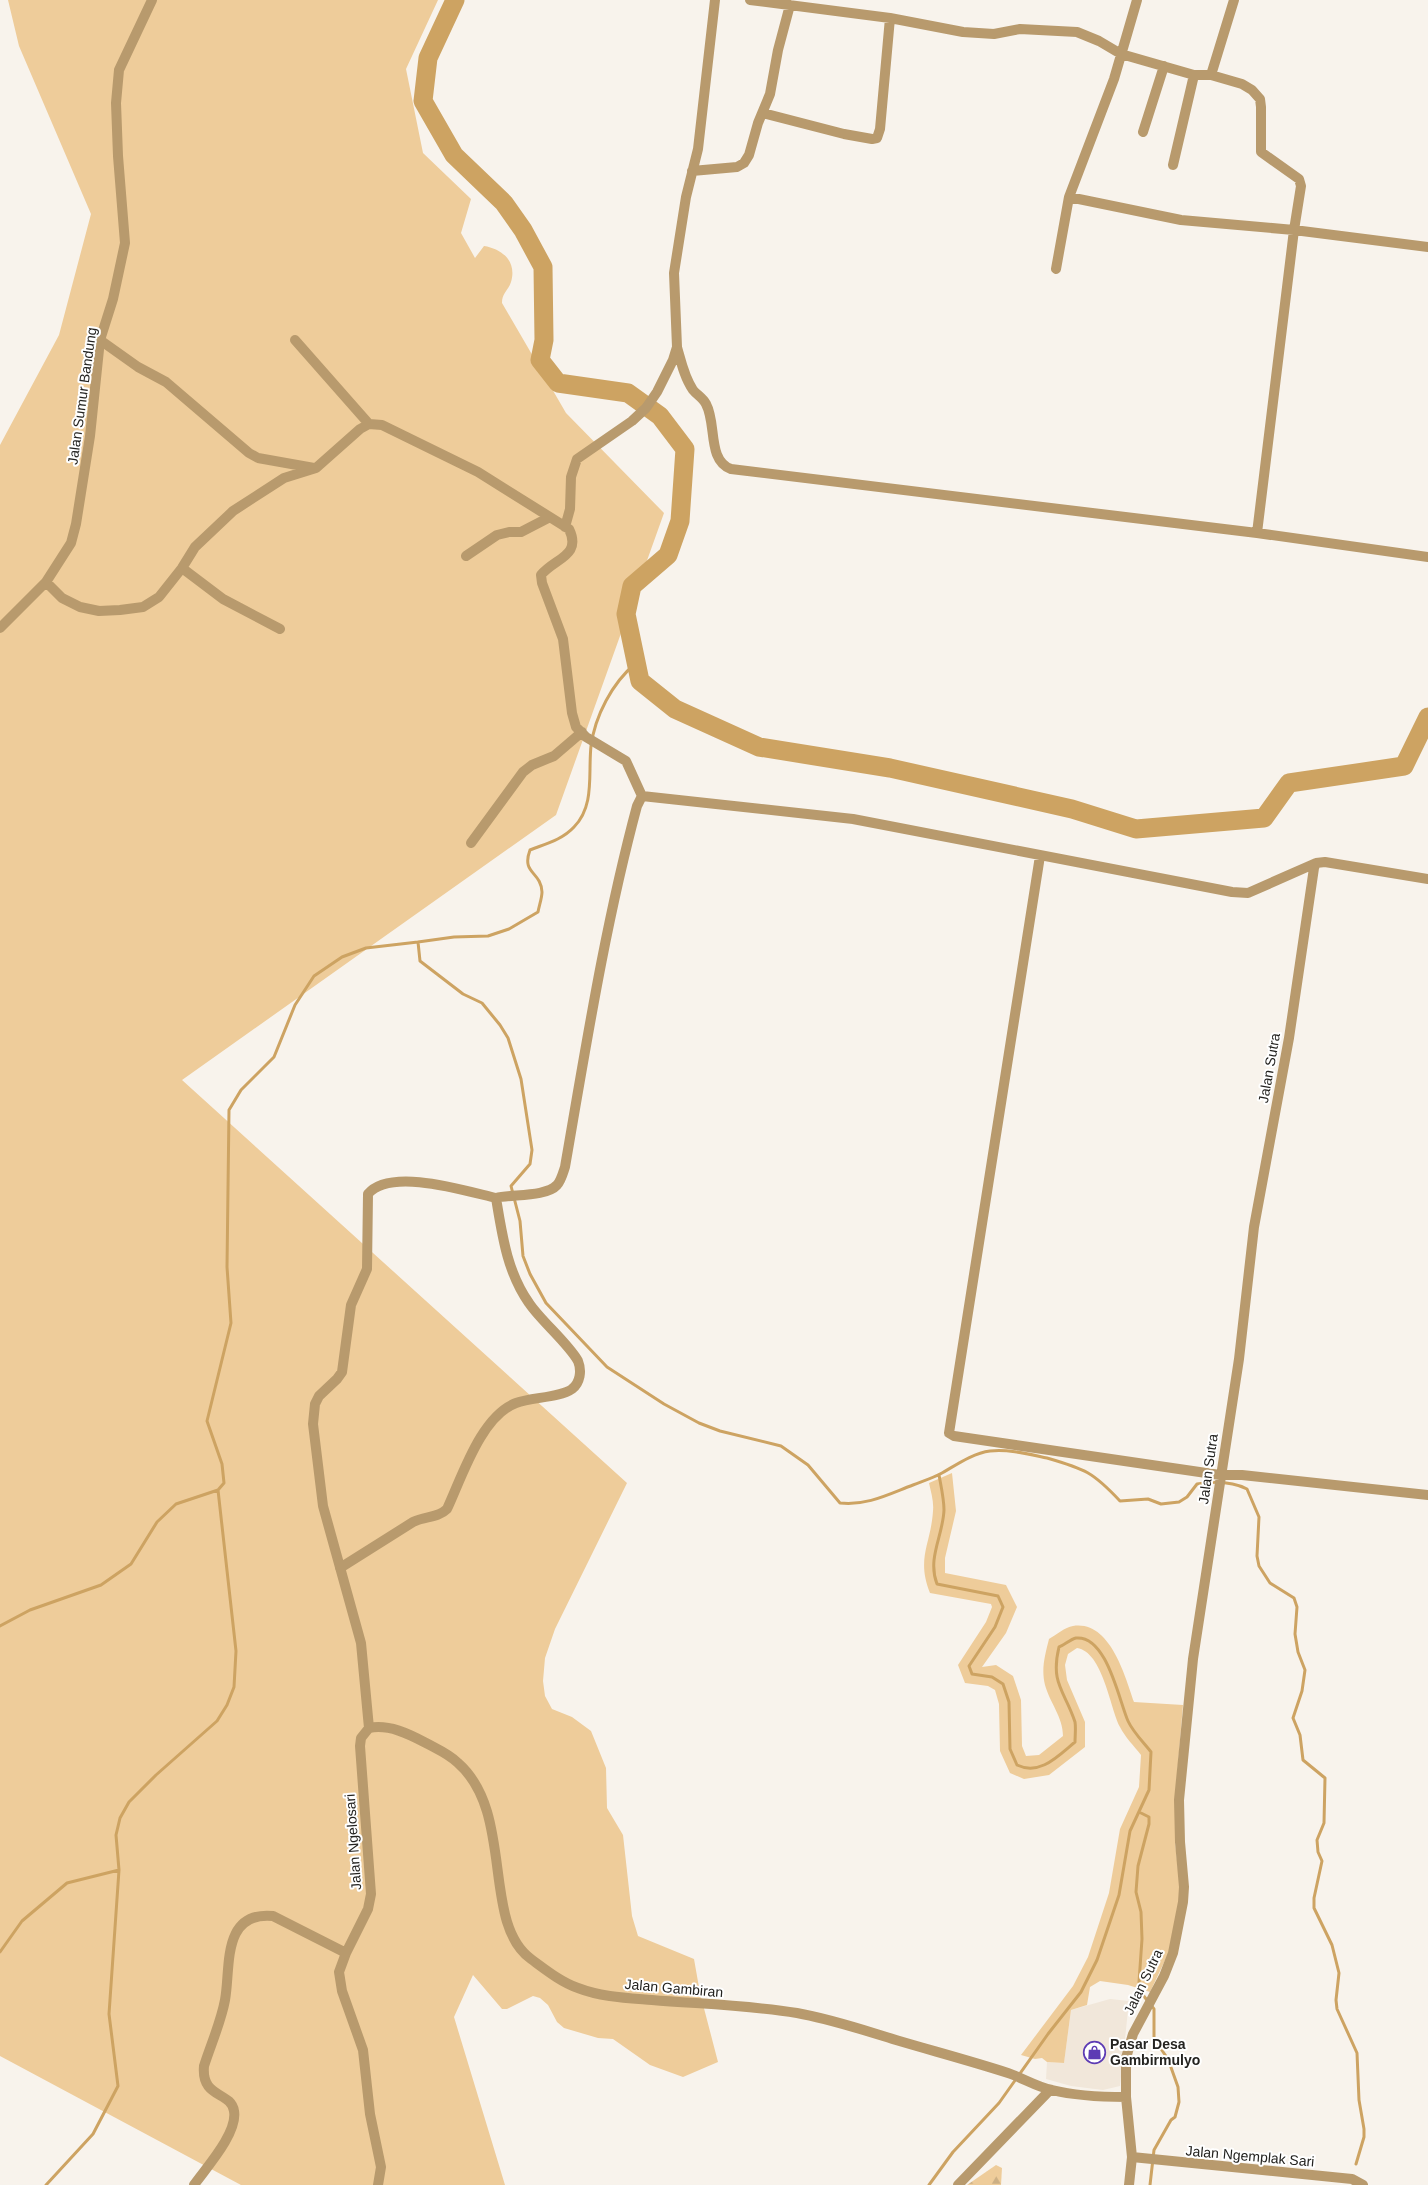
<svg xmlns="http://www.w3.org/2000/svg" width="1428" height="2185" font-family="Arial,sans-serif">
	<defs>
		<pattern id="forest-firs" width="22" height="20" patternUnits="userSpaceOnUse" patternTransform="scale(1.25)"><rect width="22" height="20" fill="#eecc9a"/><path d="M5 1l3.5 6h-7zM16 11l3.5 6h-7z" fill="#ccaf84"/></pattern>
	</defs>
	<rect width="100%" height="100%" fill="#f8f3ec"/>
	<path fill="#f1e7da" d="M1110,1999L1129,2001L1120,2086L1103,2090L1071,2086L1046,2079L1047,2062L1064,2063L1071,2010Z"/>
	<path fill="#eecc9a" d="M8,0H438L406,69L423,153L471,199L461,233L475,258L484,246C503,249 517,262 511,282C508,291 502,293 502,303L566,413L664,513L556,815L182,1080L627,1483L555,1629L545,1658L543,1681L545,1696L552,1709L572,1717L591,1731L606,1768L607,1808L623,1835L632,1916L638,1936L694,1959L700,1993L718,2062L683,2077L650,2065L613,2039L598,2038L564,2028L557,2022L548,2005L540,1998L533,1996L507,2009H502L473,1975L454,2017L505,2185H241L0,2056V445L59,335L91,214L19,46Z
		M952,1473L956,1511L945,1558V1573L1006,1585L1017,1607L1006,1633L982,1667L996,1665L1013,1676L1021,1700L1022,1746L1026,1756L1039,1755L1063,1736C1063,1717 1050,1703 1045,1685C1041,1669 1045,1655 1049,1639C1056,1635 1065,1627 1073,1626C1110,1620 1125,1676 1134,1702L1183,1705L1175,1800V1842L1180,1887L1179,1901L1169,1952L1150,1992L1128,1985L1100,1981L1090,1987L1087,2005L1071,2010L1064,2063L1047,2062L1042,2058L1035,2059L1021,2055L1073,1986L1088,1957L1109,1893L1120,1829L1139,1787L1141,1755C1134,1746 1125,1737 1120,1727C1110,1708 1103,1652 1077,1648L1068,1654L1065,1665L1067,1680L1085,1722V1747L1049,1775L1024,1779L1010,1773L1000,1751L999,1704L995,1690L988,1686L965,1683L958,1665L986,1622L992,1607L991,1604L930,1593C916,1558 931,1544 933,1511C934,1502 931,1492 929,1483Z"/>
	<path fill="url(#forest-firs)" d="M996,2165L1002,2168L1001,2185H967Z"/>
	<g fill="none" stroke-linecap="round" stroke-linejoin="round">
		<path stroke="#cda362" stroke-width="3" d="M636,663C612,683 595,716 591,746C588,774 595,806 574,827C562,840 545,844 530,850C521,874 541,871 542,892C542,898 539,906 538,912L509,929L488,936L454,937L418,942L420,961L463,994L482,1003L500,1025L508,1038L521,1079L532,1150L530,1164L511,1186L520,1221L523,1256L530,1274L546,1303L607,1367L664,1404L699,1423L720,1431L781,1446L808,1465L840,1503C867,1506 889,1494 913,1485C923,1481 933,1478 942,1473C956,1465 973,1453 990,1451C1009,1449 1028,1454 1047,1458C1085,1469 1093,1472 1120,1501L1148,1499L1161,1504L1179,1502L1187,1497L1197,1484C1215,1481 1231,1481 1247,1489L1259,1517L1257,1556L1259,1566L1270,1583L1294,1598L1297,1607L1295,1634L1298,1652L1305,1670L1302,1691L1293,1718L1300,1735L1303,1760L1325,1778L1324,1823L1317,1840L1318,1852L1322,1861L1314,1898V1908L1332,1945L1339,1973L1336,2000L1337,2009L1357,2053L1359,2100L1364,2129V2137L1356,2164
			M0,1626L30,1610L101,1585L131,1564L157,1522L176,1504L218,1490L224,1483L222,1464L207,1421L231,1323L227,1267L229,1110L241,1090L274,1057L295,1005L314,976L342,957L366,948L418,942
			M1139,1812L1149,1817V1824L1138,1866L1136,1892L1141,1912L1142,1939L1139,1982L1143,1995L1154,2009V2039L1168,2059L1178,2087L1179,2102L1175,2117L1171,2120L1154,2150L1150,2185
			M0,1952L22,1921L67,1883L119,1870
			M46,2185L93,2134L118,2086L109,2014L119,1870L116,1835L120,1818L129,1802L156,1775L217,1721L227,1705L234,1687L236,1651L218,1490
			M929,2185L953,2152L999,2103L1048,2034L1081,1992L1097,1960L1119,1895L1130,1831L1149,1790L1151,1752C1144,1743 1133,1732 1128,1721C1119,1701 1107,1635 1076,1638C1071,1639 1064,1645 1059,1647C1050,1684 1065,1691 1075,1722C1076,1728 1075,1736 1075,1742C1058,1756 1040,1776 1017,1765L1010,1749L1009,1702L1003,1684L992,1677L972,1674L969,1666L995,1627L1003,1607L998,1596L937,1584C927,1558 943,1536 944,1510C944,1499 941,1486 939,1475"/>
		<path stroke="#cda362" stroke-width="19" d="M455,0L428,58L423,101L454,155L504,203L523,230L543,267L544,340L540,360L558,383L628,393L660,416L685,449L680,521L668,555L632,586L626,614L640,681L675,709L759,747L890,768L1072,809L1136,829L1264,818L1289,783L1404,766L1428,717"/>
		<path stroke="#b89a6d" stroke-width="10" d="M750,0L890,18L963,32L994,34L1020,29L1077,32L1099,41L1121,54L1194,75H1211L1242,84L1252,90L1260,99L1261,107V152L1299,179L1301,186L1294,230L1428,247
			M1137,0L1114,79L1069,197L1181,220L1294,230L1257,533
			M1211,75L1234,0
			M763,113L844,134L872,139L877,138L880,129L890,18
			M1143,132L1164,66
			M1173,165L1194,75
			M692,171L737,167L744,163L749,155L758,123L770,94L778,50L790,5
			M1056,269L1069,197
			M100,340L138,367L166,382L249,453L258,458L314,468
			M295,340L369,424
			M677,347C681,361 684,377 693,390C697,395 703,398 706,404C717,424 707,460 731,469L1257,533L1428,557
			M565,527L570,509L571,477L577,459L632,421L646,408L657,392L673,360L677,347L674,273L686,197L698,149L715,0
			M466,556L497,535L509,532H521L550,517
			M182,568L223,599L280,629
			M46,582L62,598L80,607L99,611L120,610L143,607L159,597L182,568L195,547L233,511L284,478L316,468L360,429L369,424L382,425L478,472L569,529C582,556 555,558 541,575L542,583L563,639L572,713L576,727L586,737L626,761L642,796L853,819L1232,892L1248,893L1316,863
			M0,628L46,582L71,543L76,524L90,436L100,340L113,299L125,243L118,156L116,103L119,70L152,0
			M471,843L523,772L532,765L554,756L582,732
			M1040,856L949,1433L954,1436L1220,1475H1242L1428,1495
			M340,1568L413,1522C425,1516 438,1518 447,1509C462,1477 481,1416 516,1403C532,1397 559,1398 572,1389C580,1383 582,1371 578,1361C568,1343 541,1321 529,1303C507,1272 502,1234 496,1198
			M369,1728L361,1643L323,1506L313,1424L315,1404L319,1396L337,1379L342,1372L351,1305L367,1269L368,1194C390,1167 466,1191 496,1198C512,1194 546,1197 557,1185C561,1181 563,1173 565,1167C586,1046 605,925 637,806L642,796
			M369,1728C389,1724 409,1734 426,1743C437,1749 449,1754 458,1763C515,1813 481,1923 531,1959C546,1970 561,1982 578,1988C601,1997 628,1998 652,2000C700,2004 749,2005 797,2013C831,2019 863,2030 896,2040C933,2051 971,2061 1008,2073C1023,2078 1037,2087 1052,2090C1076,2096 1101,2097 1126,2097
			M369,1728L361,1738L360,1746L371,1894L368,1909L346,1953L339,1972L342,1991L363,2050L370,2114L381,2167L378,2185
			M1132,2157L1352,2179L1363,2185
			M194,2185C206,2168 238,2133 234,2111C231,2091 201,2099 204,2066C211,2044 221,2022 225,2000C231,1968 221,1911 273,1916L346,1953
			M958,2185L1050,2090
			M1129,2185L1132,2157L1126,2097V2058L1133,2034L1164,1976L1173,1953L1183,1902L1184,1887L1180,1842L1179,1800L1193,1659L1239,1359L1254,1227L1289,1038L1314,868L1316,863L1325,862L1428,879"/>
	</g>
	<defs>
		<symbol id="shop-ring" viewBox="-11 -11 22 22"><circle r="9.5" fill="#fff" stroke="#5d3cb4" stroke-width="1.5"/><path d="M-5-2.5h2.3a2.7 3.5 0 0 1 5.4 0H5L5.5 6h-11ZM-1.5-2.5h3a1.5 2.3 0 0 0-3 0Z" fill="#5d3cb4"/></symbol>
	</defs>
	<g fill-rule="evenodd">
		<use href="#shop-ring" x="1082" y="2040" width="25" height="25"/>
	</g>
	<g text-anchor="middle" stroke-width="4" stroke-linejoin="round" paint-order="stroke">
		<g font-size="14" fill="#242320" stroke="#fff">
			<text transform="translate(82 396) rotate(-82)" y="5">Jalan Sumur Bandung</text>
			<text transform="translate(1269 1068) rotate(-80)" y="5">Jalan Sutra</text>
			<text transform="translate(1208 1469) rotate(-82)" y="5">Jalan Sutra</text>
			<text transform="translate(353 1842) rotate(-94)" y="5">Jalan Ngelosari</text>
			<text transform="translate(1143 1982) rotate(-64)" y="5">Jalan Sutra</text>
			<text transform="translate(674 1988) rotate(5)" y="5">Jalan Gambiran</text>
			<text transform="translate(1250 2156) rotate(5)" y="5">Jalan Ngemplak Sari</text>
		</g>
		<g font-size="14" font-weight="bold" fill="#242320" stroke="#fff" text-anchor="start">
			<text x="1110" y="2049">Pasar Desa<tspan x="1110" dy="16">Gambirmulyo</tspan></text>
		</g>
	</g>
</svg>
